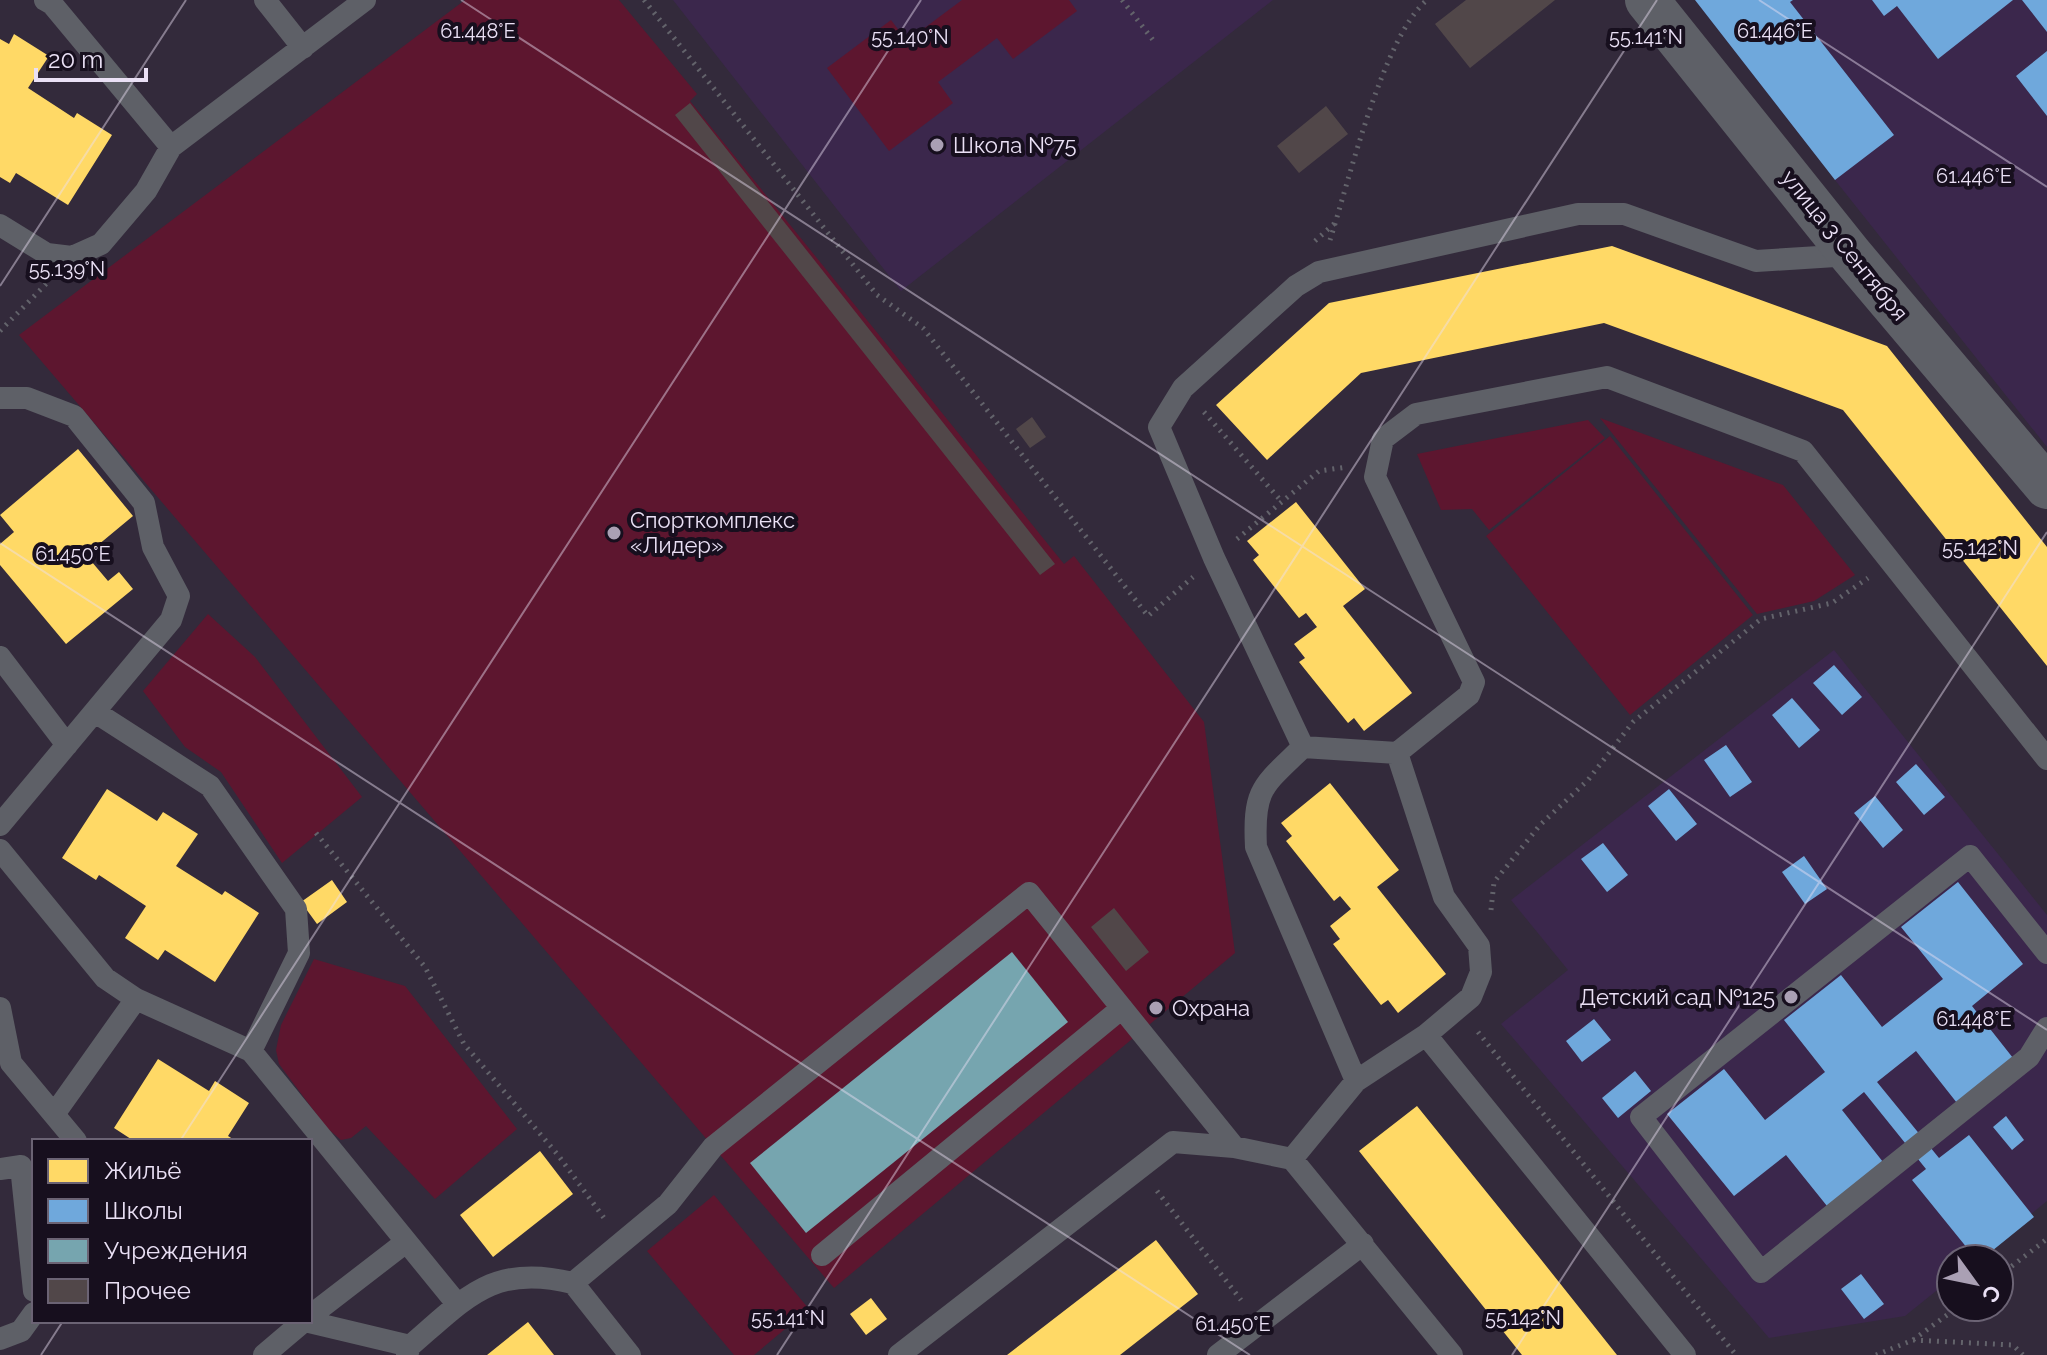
<svg xmlns="http://www.w3.org/2000/svg" width="2047" height="1355" font-family="Raleway,sans-serif">
	<rect width="100%" height="100%" fill="#332a3b"/>
	<path fill="#3b274c" d="M673,0H1273L901,291Z
		M1695,0H2047V447L1835,180Z
		M1834,650L2047,915V1201L1976,1259H1951V1279L1905,1316L1769,1338L1501,1024L1568,970L1511,900Z"/>
	<path fill="#5d162f" d="M465,0H619L697,94L690,101L1064,564L1074,556L1204,722L1235,953L834,1288L19,335Z
		M962,0H1069L1077,11L1013,59L997,38L938,82L953,103L889,151L827,68L891,20L907,41Z
		M1600,418L1783,485L1855,575L1814,601L1757,614Z
		M1588,420L1605,438L1489,530L1472,509L1441,510L1417,454Z
		M1610,436L1753,615L1630,715L1486,536Z
		M208,614L255,657L362,797L282,863L221,772L185,747L143,691Z
		M314,959L405,986L517,1129L435,1199L366,1126L351,1138L341,1140L326,1127L279,1064L276,1050L281,1025Z
		M714,1195L809,1309L754,1355H734L647,1251Z"/>
	<path fill="#ffd966" d="M14,34L49,56L28,88L74,118L77,113L112,135L68,205L16,173L10,183L0,177V39L9,44Z
		M1612,246L1887,346L2047,547V666L1843,410L1604,323L1361,373L1267,460L1216,405L1329,303Z
		M78,449L133,516L86,555L108,581L119,572L133,589L66,644L0,565V544L14,532L0,515Z
		M1296,502L1365,589L1343,606L1412,693L1364,731L1354,718L1348,723L1299,662L1305,658L1294,644L1317,627L1306,613L1299,618L1253,560L1259,555L1247,541Z
		M1330,783L1399,870L1377,887L1446,974L1398,1013L1388,1000L1381,1005L1333,944L1340,939L1330,926L1351,909L1340,896L1334,901L1286,841L1292,836L1281,823Z
		M107,789L157,821L163,812L198,834L176,866L222,895L225,891L259,913L215,982L165,950L158,960L125,938L146,906L99,875L96,880L62,858Z
		M332,880L347,902L317,924L301,902Z
		M158,1059L209,1091L215,1081L249,1103L228,1136L236,1141H134L114,1128Z
		M1417,1106L1539,1257L1617,1355H1522L1359,1151Z
		M540,1151L573,1194L493,1257L460,1215Z
		M1156,1240L1198,1294L1120,1355H1007Z
		M871,1298L887,1319L866,1335L850,1314Z
		M528,1322L554,1355H487Z"/>
	<path fill="#6fa8dc" d="M1695,0H1793L1790,2L1894,135L1835,180Z
		M1872,0H2013L1938,59L1897,6L1884,16Z
		M2022,0H2047V32Z
		M2047,51V116L2016,76Z
		M1834,665L1862,697L1842,715L1813,683Z
		M1792,698L1820,730L1799,748L1772,715Z
		M1726,745L1752,782L1730,797L1704,760Z
		M1916,764L1945,797L1924,815L1896,782Z
		M1669,789L1697,824L1676,841L1648,806Z
		M1875,796L1903,830L1883,848L1854,813Z
		M1603,843L1628,875L1607,892L1581,859Z
		M1804,856L1827,889L1805,904L1782,872Z
		M1958,882L2023,964L1972,1006L2013,1058L1957,1103L1916,1051L1877,1082L1939,1158L1969,1135L2034,1217L1982,1259H1976L1912,1180L1926,1169L1864,1092L1842,1110L1883,1162L1827,1206L1786,1155L1734,1196L1667,1114L1724,1069L1765,1120L1825,1072L1784,1020L1841,975L1882,1027L1943,979L1901,927Z
		M1594,1019L1611,1040L1582,1062L1566,1041Z
		M1635,1071L1651,1091L1618,1118L1602,1098Z
		M2006,1116L2024,1140L2012,1150L1993,1127Z
		M1861,1274L1884,1304L1864,1319L1841,1289Z"/>
	<path fill="#76a5af" d="M1012,952L1068,1022L806,1233L750,1163Z"/>
	<path fill="#514749" d="M1466,0H1555L1470,68L1435,24Z
		M690,103L1055,564L1040,575L675,115Z
		M1326,106L1348,134L1299,173L1277,146Z
		M1032,417L1046,437L1030,448L1016,429Z
		M1114,908L1149,952L1126,971L1091,927Z
		M1155,999L1164,1011L1158,1016L1148,1005Z"/>
	<g fill="none" stroke-linecap="round" stroke-linejoin="round">
		<path stroke="#63636b" stroke-width="5" stroke-dasharray="2 6" stroke-linecap="butt" d="M644,0L877,295L923,328L1148,616L1193,577
			M1122,0L1153,40
			M1330,240C1349,181 1383,37 1427,0
			M1315,241L1335,223
			M0,331L47,283
			M1204,412L1282,502
			M1237,539L1319,471L1347,467
			M316,833L425,967L464,1044L558,1155L604,1218
			M1491,910L1494,882L1540,825L1588,780L1633,722L1761,619L1832,603L1868,578
			M1478,1032L1736,1355
			M1157,1191L1241,1300
			M1999,1276L2047,1239
			M1913,1340L2013,1345L2023,1355
			M1876,1355L1913,1340L1958,1307"/>
		<path stroke="#5e6067" stroke-width="22" d="M45,0L52,4L171,147
			M265,0L303,48
			M0,225L47,254L72,257L101,244L146,191L171,147L365,0
			M0,398H27L74,416L144,503L153,547L179,596L171,620L0,825
			M0,657L67,745
			M95,712L210,786L296,909L299,953L251,1051
			M1303,747L1397,753
			M0,850L105,978L136,999L251,1051L458,1305
			M2047,953L1970,856L1641,1117L1761,1272L2029,1057L2047,1028
			M0,1008L11,1063L76,1141
			M1356,1081L1426,1035
			M55,1113L136,999
			M0,1169L21,1166L34,1291
			M822,1255L1122,1008
			M573,1283L668,1204L713,1147L1029,893L1234,1147
			M310,1316L406,1242
			M305,1321L410,1346
			M0,1339L21,1331L34,1313
			M264,1355L304,1321
			M407,1355L410,1346C467,1297 493,1263 573,1283L630,1355
			M899,1355L1173,1142L1234,1147L1292,1159
			M1218,1355L1363,1244
			M1452,1355L1292,1159L1356,1081L1256,847C1253,788 1263,786 1303,747L1214,558L1159,427L1183,388L1296,286L1319,272L1578,214H1624L1756,261L1851,255
			M1685,1355L1426,1035L1471,997L1481,972L1479,946L1444,897L1397,753L1469,695L1474,682L1375,477L1383,439L1416,414L1607,377L1803,451L2047,759"/>
		<path stroke="#5e6067" stroke-width="44" d="M1647,0L1851,255L2047,487"/>
	</g>
	<path fill="none" stroke="#eae0f5" stroke-width="2" stroke-opacity="0.45" d="M461,0L2047,1030M1759,0L2047,187M0,286L186,0M0,543L1250,1355M180,1141L921,0M41,1355L63,1321M777,1355L1657,0M1512,1355L2047,532"/>
	<g fill="#aaa0b4" stroke="#170f1e" stroke-width="3">
		<circle cx="937" cy="145" r="8"/>
		<circle cx="614" cy="533" r="8"/>
		<circle cx="1791" cy="997" r="8"/>
		<circle cx="1156" cy="1008" r="8"/>
	</g>
	<g text-anchor="middle" stroke-width="8" stroke-linejoin="round" paint-order="stroke">
		<g font-size="22" fill="#eae0f5" stroke="#170f1e" text-anchor="start">
			<text x="953" y="153">Школа №75</text>
			<text x="630" y="528">Спорткомплекс<tspan x="630" dy="25">«Лидер»</tspan></text>
			<text x="1775" y="1005" text-anchor="end">Детский сад №125</text>
			<text x="1172" y="1016">Охрана</text>
		</g>
		<g font-size="22" fill="#eae0f5" stroke="#170f1e">
			<text transform="translate(1845 245) rotate(51)" y="8">улица 3 Сентября</text>
		</g>
	</g>
	<g font-size="20" text-anchor="middle" fill="#eae0f5" stroke="#170f1e" stroke-width="8" stroke-linejoin="round" paint-order="stroke">
		<text x="478" y="38">61.448°E</text>
		<text x="1775" y="38">61.446°E</text>
		<text x="910" y="44">55.140°N</text>
		<text x="1646" y="44">55.141°N</text>
		<text x="1974" y="183">61.446°E</text>
		<text x="67" y="276">55.139°N</text>
		<text x="1980" y="555">55.142°N</text>
		<text x="73" y="561">61.450°E</text>
		<text x="1974" y="1026">61.448°E</text>
		<text x="788" y="1325">55.141°N</text>
		<text x="1523" y="1325">55.142°N</text>
		<text x="1233" y="1331">61.450°E</text>
	</g>
	<rect x="32" y="1139" width="280" height="184" fill="#170f1e" stroke="#6b6374" stroke-width="2"/>
	<rect x="48" y="1159" width="40" height="24" fill="#ffd966" stroke="#6b6374" stroke-width="2"/>
	<text x="104" y="1179" font-size="24" fill="#eae0f5">Жильё</text>
	<rect x="48" y="1199" width="40" height="24" fill="#6fa8dc" stroke="#6b6374" stroke-width="2"/>
	<text x="104" y="1219" font-size="24" fill="#eae0f5">Школы</text>
	<rect x="48" y="1239" width="40" height="24" fill="#76a5af" stroke="#6b6374" stroke-width="2"/>
	<text x="104" y="1259" font-size="24" fill="#eae0f5">Учреждения</text>
	<rect x="48" y="1279" width="40" height="24" fill="#514749" stroke="#6b6374" stroke-width="2"/>
	<text x="104" y="1299" font-size="24" fill="#eae0f5">Прочее</text>
	<g transform="translate(1975 1283) rotate(123)"><circle r="38" fill="#170f1e" stroke="#6b6374" stroke-width="2"/>
	<path d="M0-6L14 30L0 20L-14 30Z" fill="#aaa0b4"/>
	<text y="-12" font-size="22" font-weight="bold" text-anchor="middle" fill="#eae0f5">С</text>
	</g>
	<path d="M36 68v12h110v-12" fill="none" stroke="#eae0f5" stroke-width="4"/>
	<text x="48" y="68" font-size="24" fill="#eae0f5" stroke="#170f1e" stroke-width="6" paint-order="stroke">20 m</text>
</svg>
